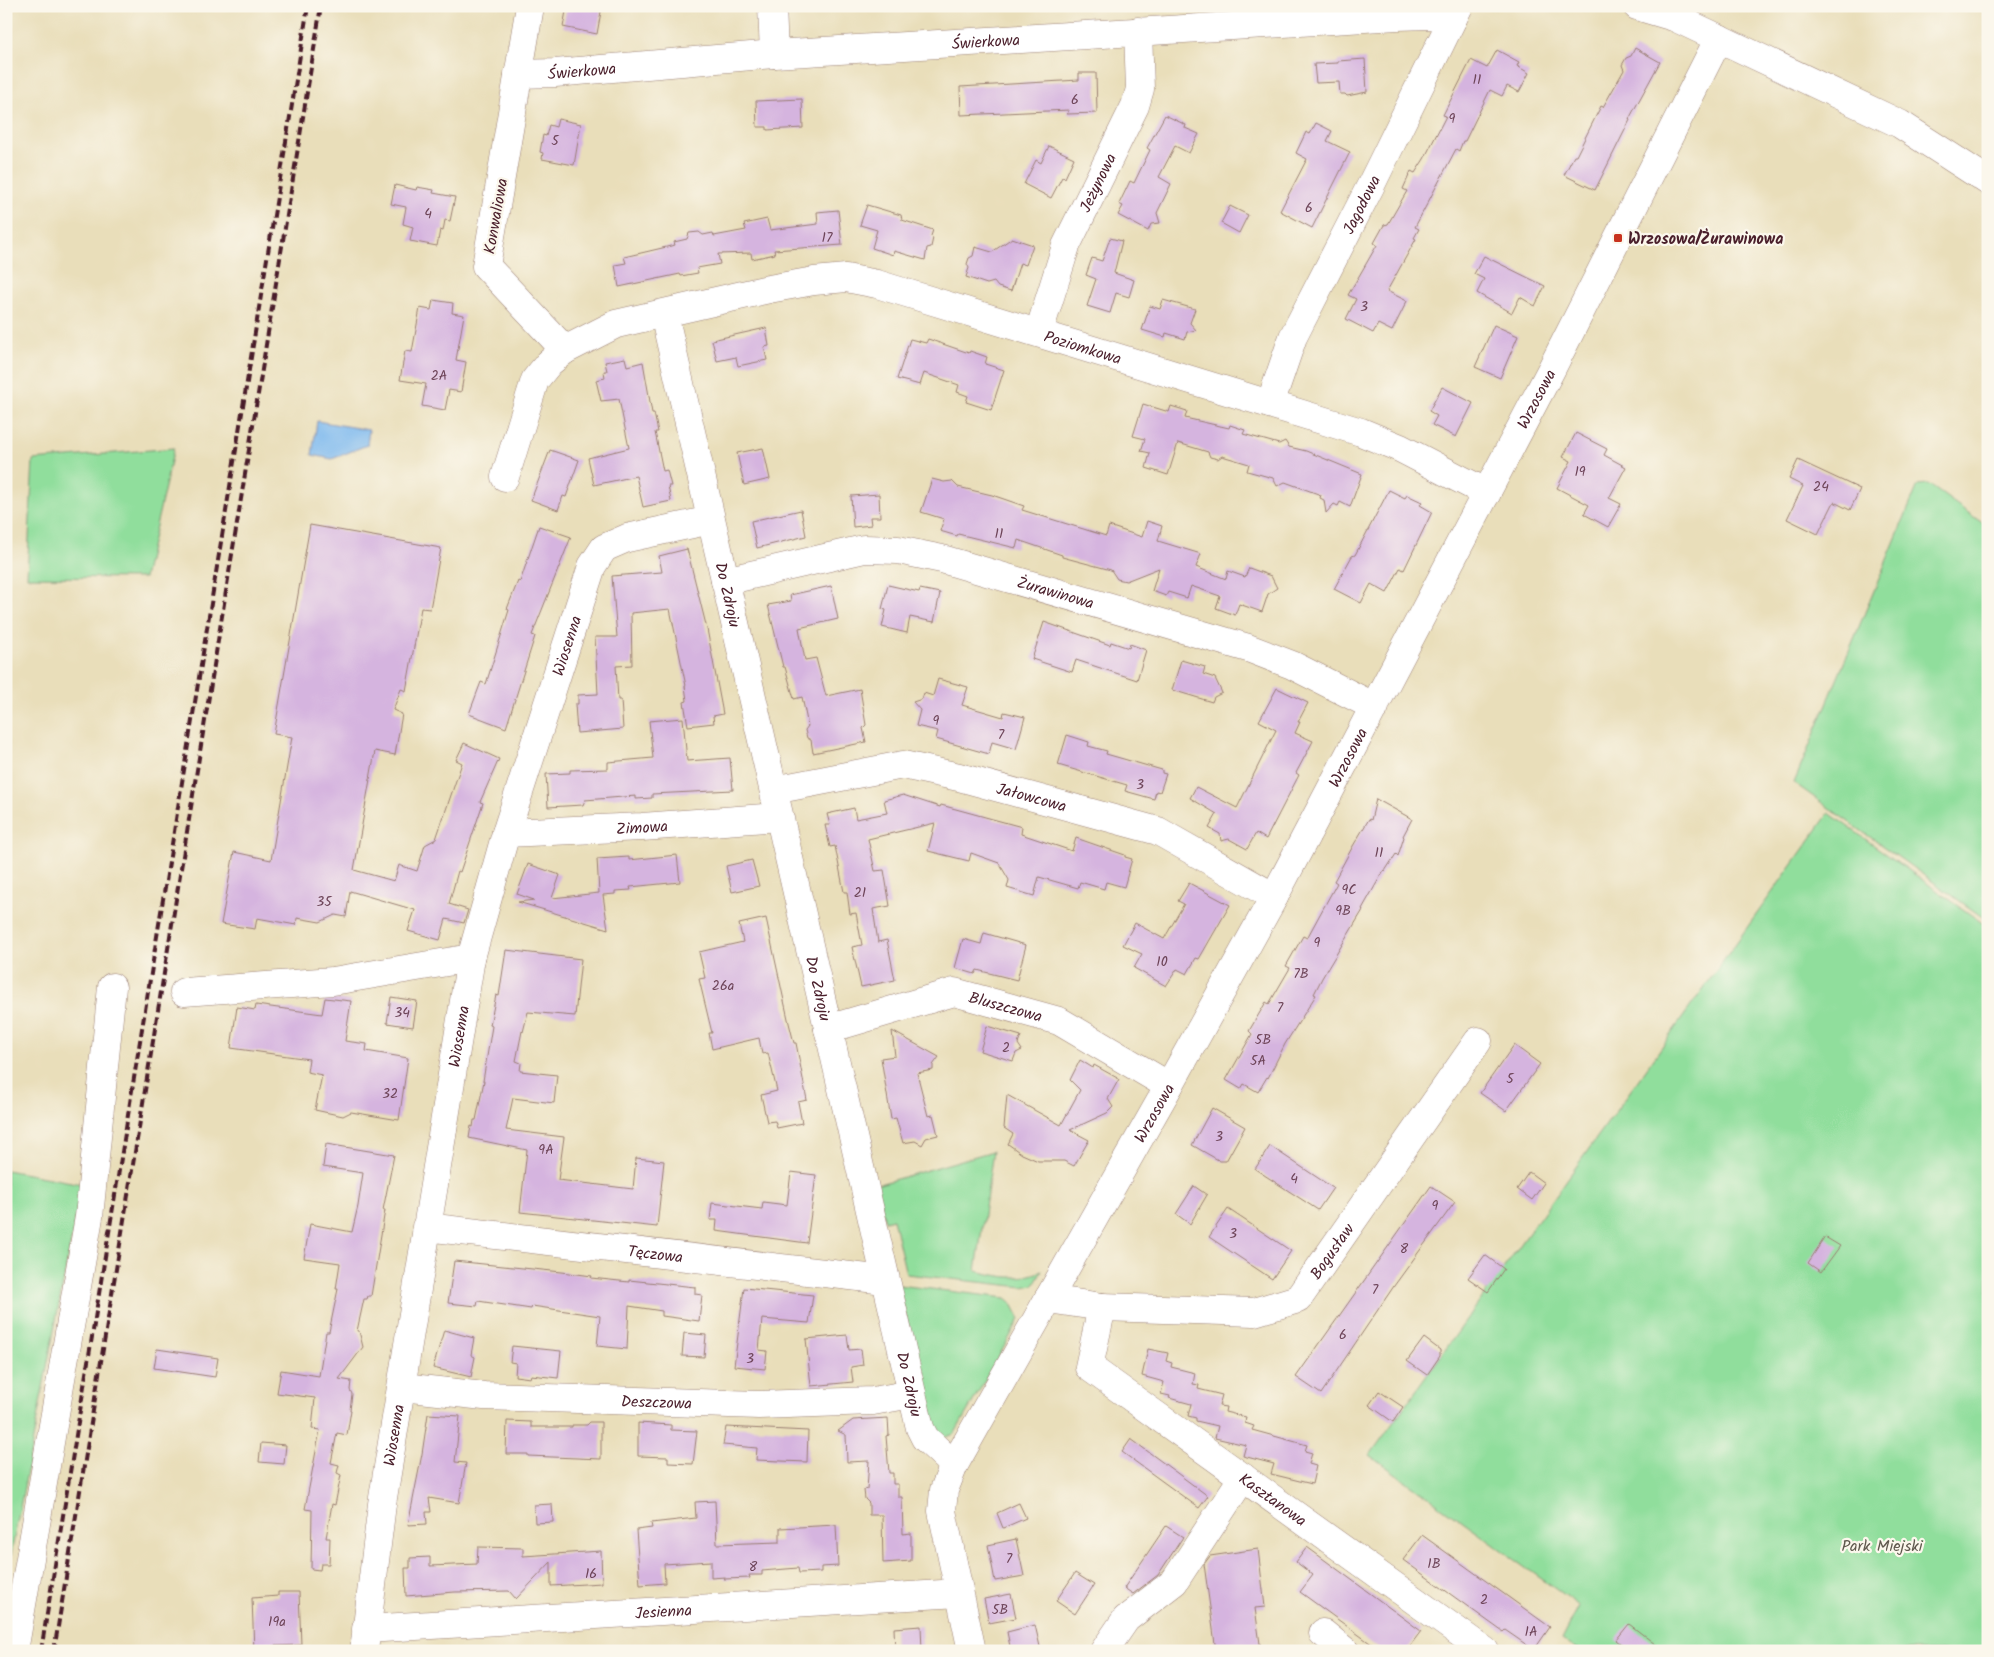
<svg xmlns="http://www.w3.org/2000/svg" width="1994" height="1657" font-family="Kalam,sans-serif">
	<rect width="100%" height="100%" fill="#fbf7ec"/>
	<filter id="ink" filterUnits="userSpaceOnUse"><feTurbulence type="fractalNoise" baseFrequency=".02" numOctaves="2"/><feDisplacementMap in="SourceGraphic" scale="10" xChannelSelector="R" yChannelSelector="G"/><feConvolveMatrix kernelMatrix="1 2 1 2 8 2 1 2 1" color-interpolation-filters="sRGB"/></filter>
	<filter id="wash" filterUnits="userSpaceOnUse"><feTurbulence type="fractalNoise" baseFrequency=".0096" numOctaves="4" result="noise"/><feDisplacementMap in="SourceGraphic" scale="20" xChannelSelector="R" yChannelSelector="G"/><feGaussianBlur stdDeviation="1.12" result="paint"/><feColorMatrix in="noise" values="0 0 0 0 0 0 0 0 0 0 0 0 0 0 0 0 0 1.4 0 .05"/><feComposite in="paint" operator="in"/></filter>
	<g filter="url(#wash)">
		<rect width="100%" height="100%" fill="#e9deba"/>
		<path fill="#90de9c" stroke="#6d7e64" d="M174,448L144,578L27,577L33,460Z
			M1928,484L1988,527V921L1794,783L1918,485Z
			M1829,813L1988,927V1651H1581L1562,1639L1579,1606L1370,1455Z
			M993,1151L976,1271C1002,1277 1017,1281 1042,1271L1034,1285L1023,1287L906,1274L893,1219L885,1221L876,1185Z
			M6,1170L82,1184L6,1581Z
			M898,1285L1006,1298L1011,1302L1020,1319L955,1433C948,1438 942,1438 936,1433Z"/>
		<path fill="#7cb8ee" stroke="#636c8c" d="M317,421L369,430L367,445L332,459L312,455Z"/>
		<g id="blocks">
			<path fill="#d5b4df" d="M567,6H602L597,34L563,27Z
				M1635,48L1660,62L1629,119L1630,120L1595,190L1564,175L1574,156H1576L1601,106L1603,107L1624,70L1622,65L1626,58L1631,56Z
				M1497,50L1519,62L1517,66L1529,73L1519,92L1507,86L1502,96L1490,90L1465,141H1463L1459,151L1456,149L1415,227L1419,229L1414,238L1416,239L1387,291L1407,301L1392,331L1378,324L1373,333L1346,319L1356,299L1348,295L1377,245L1374,243L1384,225L1388,224L1407,191L1403,189L1411,171L1415,173L1424,159L1446,116L1443,115L1471,60L1487,68Z
				M1365,59L1367,92L1347,96L1345,94H1340L1339,82L1316,83L1314,64L1338,63V61Z
				M1079,73H1096L1097,113L1067,114L1069,110L961,115L960,87L1079,80Z
				M802,99L803,128L767,130V127H757L756,101Z
				M1165,115L1186,125L1185,128L1199,134L1189,153L1175,146L1159,177L1171,184L1157,213L1160,223L1151,224L1148,231L1118,215L1123,206L1119,204L1130,181L1134,183L1150,150L1147,148Z
				M558,119L581,124L574,165L542,159L543,153L540,152L543,135L546,136L549,125L556,127Z
				M1316,123L1332,131L1327,141L1350,152L1312,228L1280,211L1307,159L1296,153L1306,132L1310,134Z
				M1049,146L1074,158L1065,178L1062,177L1051,198L1024,184L1036,160L1041,163Z
				M395,185L416,190L417,187L434,190L433,193L455,197L450,221L445,220L443,231L440,230L437,246L410,241L413,227L403,224L406,207L391,204Z
				M867,205L901,215L902,220L933,230L931,236L933,238L931,247L927,248L925,260L894,251L893,255L872,248L877,230L860,225Z
				M1230,206L1248,215L1239,233L1221,223Z
				M838,210L842,245L774,250L775,254L752,259L751,253L718,254L720,264L697,268L698,273L681,276L680,274L619,287L615,265L626,263L624,257L675,245L674,242L687,239L689,233L699,232L703,235L713,233L714,236L746,230L744,224L767,219L770,230L818,224L817,212Z
				M1012,238L1033,245L1026,265L1020,263L1011,291L998,287L994,282L987,284L966,277L969,268L967,264L969,258L973,256L975,247L992,252Z
				M1110,238L1122,241L1114,273L1134,280L1129,297L1116,293L1110,313L1087,306L1096,279L1086,275L1092,258L1102,261Z
				M1484,256L1545,286L1535,306L1520,297L1512,313L1477,293L1484,279L1474,274Z
				M433,300L453,303L452,313L464,315L456,360L466,362L461,392L449,390L445,410L422,406L426,384L400,380L405,351L412,352L420,308L431,310Z
				M1163,300L1195,309L1190,323L1196,330L1187,332L1185,339L1166,333L1165,337L1142,330L1150,306L1160,309Z
				M1494,325L1518,336L1500,378L1475,367Z
				M766,328L769,346L764,347L767,360L738,366L736,357L717,361L712,340Z
				M910,339L926,343L928,339L969,353L970,351L987,357L985,364L1004,370L991,410L966,402L968,396L957,392L959,385L924,373L920,385L897,379Z
				M625,358L627,366L643,362L652,413H654L658,432H655L663,471L667,470L671,486H668L671,501L643,507L636,476L594,485L588,458L629,448L619,399L601,401L596,380L605,378L604,371H607L605,362Z
				M1442,387L1473,403L1456,437L1432,425L1437,416L1429,411Z
				M1143,404L1169,412L1171,406L1187,411L1185,418L1229,428L1230,425L1245,430L1243,434L1279,444L1285,441L1289,447L1306,451L1362,474L1350,507L1340,502L1338,506L1334,504L1326,513L1324,500L1320,498L1321,495L1285,482L1277,486L1273,478L1247,471L1249,464L1222,456L1218,459L1210,457L1208,452L1178,443L1168,475L1146,468L1150,453L1141,451L1145,439L1133,436Z
				M1576,433L1607,449L1604,455L1626,467L1609,498L1621,504L1608,527L1584,514L1589,505L1557,488L1571,461L1563,457Z
				M763,448L770,479L744,485L737,453Z
				M550,450L579,460L566,497L563,496L558,510L531,500Z
				M1798,460L1860,489L1850,510L1834,502L1818,534L1787,519L1803,486L1789,479Z
				M932,479L944,482L952,481L958,487L992,495L1024,506L1022,510L1106,536L1109,526L1142,537L1147,521L1162,526L1158,541L1201,554L1196,567L1226,579L1228,571L1245,577L1249,568L1271,576L1277,588L1268,594L1262,612L1239,604L1235,615L1216,608L1220,596L1191,586L1187,598L1168,592L1166,596L1152,591L1159,568L1126,581L1117,579L1111,570L1062,557V555L1018,540L1016,548L958,534L957,536L940,531L944,519L921,512Z
				M1389,490L1405,498L1407,495L1422,502L1420,505L1432,512L1404,570L1400,568L1387,593L1371,584L1361,603L1334,589L1352,556L1355,555Z
				M879,494L880,517H870L871,525L853,527L851,496Z
				M801,510L806,536L757,548L751,521Z
				M310,525L441,548L430,609L421,608L406,691L401,689L393,710L402,714L395,755L375,751L354,870L394,881L399,865L417,871L425,845L436,839L462,763L456,760L464,743L499,759L480,802L483,803L460,872L458,871L449,904L468,910L464,923L446,919L440,940L408,931L415,910L350,891L346,917L335,915L320,922L297,918L296,925L257,918L255,929L221,924L234,852L271,860L292,737L274,734Z
				M539,526L571,537L532,635L535,636L506,728L469,714L481,682L486,684L509,610L507,609L518,581L520,582Z
				M687,549L707,629L723,714L713,716L714,723L688,726L684,702L687,701L685,686H686L670,609L631,613L632,665L616,666L618,700H621L623,729L577,733L575,704H578V695L598,694L595,637H617L612,576L662,572L659,556Z
				M888,585L919,592L920,589L940,593L934,622L910,617L907,633L882,627L886,610L882,609Z
				M831,586L838,619L799,628L805,660L816,658L826,696L860,689L866,725L863,728L866,742L813,753L811,740L807,738L805,730L808,726L802,697L794,699L785,667H783L768,605L791,601L790,595Z
				M1044,622L1110,645L1111,642L1129,648L1130,644L1146,650L1137,680L1076,660L1072,672L1032,659Z
				M1181,660L1205,667L1203,674L1215,678L1222,693L1214,697L1212,702L1172,690Z
				M938,679L968,687L962,705L1003,717L1004,712L1025,717L1016,749L992,742L989,754L936,739L938,731L916,726L920,710L913,702L922,699L924,693L933,696Z
				M1277,688L1308,703L1298,722H1300L1295,733L1313,741L1296,773L1299,775L1266,839L1256,833L1247,849L1229,839L1221,841L1220,834L1209,828L1217,814L1190,798L1196,787L1237,808L1276,730L1259,721Z
				M683,718L687,761L730,758L733,790L652,794V798L636,799V796L585,800L583,805L548,807L546,774L570,773V770L608,769V762L653,758L649,721Z
				M1067,735L1089,742L1088,746L1107,751L1106,754L1162,770V773L1166,774L1160,792L1156,791L1154,799L1125,791L1127,785L1058,765Z
				M903,795L940,807L941,805L1022,827L1021,834L1072,851L1076,838L1125,855V857L1132,859L1124,887L1106,882L1104,889L1080,882L1078,888L1039,877L1034,896L1007,888L1009,880L999,863L971,853L969,861L928,851L935,823L868,839L875,871L884,870L890,906L873,909L878,942L887,940L895,980L861,987L852,947L862,945L856,913L850,914L847,892H844L835,846L830,847L825,825H830L827,814L854,808L856,819L887,813L884,800Z
				M1376,799L1412,819L1403,836L1404,837L1398,856L1396,854L1385,871L1384,870L1362,909L1363,910L1322,978L1314,994L1316,995L1285,1044L1268,1078L1267,1077L1258,1092L1244,1084L1241,1089L1226,1080L1252,1034L1249,1031L1266,1002L1269,1004L1290,968L1286,966L1303,936L1307,938L1337,883L1334,881L1353,846L1369,819L1371,820Z
				M677,855L680,882L630,887L631,890L615,891V894L603,895L608,929L518,902L534,900L517,894L528,864L560,875L552,898L599,893L597,859L629,857V860Z
				M752,860L759,886L732,892L726,866Z
				M1189,883L1230,905L1199,959L1196,958L1187,974L1177,969L1166,986L1134,968L1142,954L1123,945L1135,923L1164,939L1184,904L1178,901Z
				M766,918L788,1019L794,1043H796L807,1100L798,1102L802,1123L777,1128L775,1121L767,1122L761,1095L777,1091L768,1053L762,1054L759,1038L712,1049L709,1033H712L699,979L705,978L699,952L743,942L739,924Z
				M984,933L1026,945L1017,980L977,970L975,974L955,968L963,939L981,944Z
				M506,950L581,959L575,1016L528,1012L523,1032L522,1031L516,1061L521,1063L520,1071L557,1075L554,1103L513,1098L506,1130L564,1137L558,1180L633,1189L636,1158L664,1161L657,1227L520,1212L527,1150L469,1138L471,1126L473,1127L474,1120H476L484,1081H483L492,1026L490,1025L496,995L499,996Z
				M391,997L417,1001L413,1027L387,1023Z
				M325,998L351,1001L345,1041L367,1044L366,1051L408,1058L399,1120L351,1112L343,1116L315,1110L322,1075L307,1072L309,1059L231,1048L237,1007L255,1010L256,1005L322,1014Z
				M987,1026L1021,1036L1018,1044L1022,1050L1016,1053L1013,1061L980,1051Z
				M892,1031L939,1057L933,1065V1070L917,1073L928,1116L933,1115L938,1135L926,1138L922,1145L915,1141L903,1143L896,1118L891,1119L881,1058L895,1056Z
				M1514,1045L1540,1064L1506,1111L1480,1093Z
				M1080,1060L1093,1068L1094,1065L1119,1079L1108,1099L1113,1107L1107,1113L1070,1130L1089,1140L1074,1166L1064,1161H1038L1022,1154L1008,1144L1013,1134L1004,1128L1007,1095L1061,1125L1080,1090L1070,1080Z
				M1212,1108L1245,1127L1226,1161H1220L1192,1145Z
				M326,1144L394,1155L383,1210H385L371,1296H368L367,1299H364L357,1331H359L363,1347L339,1379L351,1381L350,1390L352,1394L350,1410H351L347,1435L337,1433L331,1463L339,1465L337,1473L341,1475L335,1505L332,1504L326,1538H330L329,1564H321L320,1570L311,1569L312,1510L305,1509L320,1430L312,1429L315,1398L277,1393L281,1370L319,1376L326,1332H329L338,1289H336L340,1263L304,1258L310,1224L352,1232L358,1206L363,1173L323,1167Z
				M1270,1146L1333,1188L1318,1210L1255,1169Z
				M791,1172L816,1175L807,1243L716,1231L717,1220H710L712,1203L762,1209L763,1202L787,1205Z
				M1529,1172L1544,1183L1532,1200L1517,1189Z
				M1194,1186L1207,1195L1190,1224L1176,1214Z
				M1431,1186L1455,1202L1394,1286L1321,1394L1296,1377Z
				M1228,1209L1291,1251L1272,1279L1209,1237Z
				M1825,1237L1840,1246L1821,1272L1808,1263Z
				M1485,1255L1504,1269L1488,1292L1468,1278Z
				M454,1261L562,1272L592,1276L591,1278L629,1282V1280L695,1287V1294L702,1295L699,1321L662,1316V1311L629,1306L627,1349L597,1346L600,1316L532,1306L531,1309L478,1301L477,1306L448,1303Z
				M744,1288L813,1295L809,1323L762,1319L759,1350L767,1351L765,1369L734,1366Z
				M444,1330L474,1338L471,1355L475,1357L471,1377L433,1368Z
				M684,1333L706,1335L704,1357L682,1356Z
				M847,1335L849,1350L861,1349L863,1365L851,1367L853,1382L811,1386L806,1339Z
				M1424,1338L1440,1350V1356L1427,1375L1407,1361Z
				M512,1346L561,1351L558,1378L531,1375L530,1378L515,1376L516,1363L510,1362Z
				M157,1349L218,1358L215,1377L154,1368Z
				M1148,1349L1168,1353L1166,1361L1172,1363L1171,1367L1195,1373L1193,1384L1199,1385L1198,1389L1222,1395L1219,1406L1226,1407L1225,1412L1246,1417L1245,1423L1254,1426L1252,1430L1307,1445L1305,1451L1312,1453L1309,1464L1316,1466L1312,1484L1271,1474L1274,1464L1243,1456L1246,1445L1215,1438L1218,1426L1196,1421V1418L1188,1416L1191,1404L1169,1398L1170,1396L1161,1394L1164,1382L1142,1376Z
				M1379,1391L1403,1407L1393,1422L1369,1405Z
				M428,1414L460,1416L455,1462L466,1463L459,1503L429,1498L431,1512H426L427,1524L408,1525L422,1454Z
				M888,1418L889,1435L886,1436L889,1473H893V1484H898V1497H902L903,1534L911,1533V1561L883,1563L882,1515H869V1503L865,1499L864,1490L867,1489L869,1461L847,1462L846,1435L838,1431L853,1420Z
				M507,1421L531,1422V1427H572V1425H587L590,1422H601V1459L528,1456V1454H506Z
				M638,1423L671,1425V1430L697,1431L693,1464L668,1463V1457L638,1456Z
				M726,1427L808,1431L807,1462L756,1460L757,1448L723,1445Z
				M1131,1439L1208,1496L1199,1508L1122,1452Z
				M261,1443L286,1445L284,1464L259,1462Z
				M715,1501L717,1544L780,1542V1528L836,1525L838,1566L821,1567V1572L799,1573L798,1568L762,1571V1575H749L750,1578L724,1579L725,1577L711,1578V1561L664,1564L665,1583L640,1585L636,1530L652,1528L651,1523L696,1518L695,1502Z
				M1019,1503L1026,1518L1003,1528L997,1513Z
				M552,1504L553,1522L535,1523L534,1505Z
				M1166,1526L1183,1537L1158,1575L1133,1594L1124,1588Z
				M1422,1535L1550,1627L1534,1650L1505,1630L1503,1632L1403,1560Z
				M1016,1539L1024,1576L995,1581L988,1545Z
				M478,1547L523,1548V1556L601,1551L602,1583L551,1586V1562L516,1599L509,1591L455,1592L406,1596L405,1568H410V1558L430,1557V1566L477,1564Z
				M1307,1547L1421,1631L1406,1651H1381L1300,1592L1313,1575L1296,1562Z
				M1258,1549L1265,1607L1255,1608L1261,1651H1216L1204,1564L1210,1556Z
				M1075,1573L1094,1585L1075,1614L1056,1601Z
				M278,1592H299L301,1645L274,1646V1650L254,1651L252,1598L278,1596Z
				M1011,1594L1016,1618L989,1623L984,1599Z
				M1629,1624L1664,1651H1630L1616,1640Z
				M1035,1625L1041,1651H1011L1007,1632Z
				M921,1626L922,1651H895L894,1628Z"/>
		</g>
	</g>
	<g filter="url(#ink)">
		<use href="#blocks" fill-opacity="0" stroke="#9a7e72" stroke-width="1"/>
		<g fill="none" stroke-linecap="round" stroke-linejoin="round">
			<defs>
				<g id="minor">
					<path id="s1" d="M530,6L486,266L565,350L616,324L769,289L814,281L846,278L877,284L1361,432L1400,448L1487,493"/>
					<path d="M772,6L774,54"/>
					<path d="M1637,6L1674,17L1900,124L1988,181"/>
					<path id="s2" d="M518,74L555,73L774,54L1397,16L1430,15L1453,18"/>
					<path id="s3" d="M664,314L920,1428L925,1438L954,1465"/>
					<path id="s4" d="M1039,332L1066,246L1135,106L1140,89L1138,31"/>
					<path id="s5" d="M1270,404L1293,337L1370,187L1459,6"/>
					<path d="M505,477L535,380L549,363L565,350"/>
					<path id="s6" d="M725,581L864,549L898,550L942,559L1248,648L1292,665L1375,707"/>
					<path id="s7" d="M774,790L903,765L959,777L1158,831L1274,897"/>
					<path id="s8" d="M506,833L642,827L779,817"/>
					<path d="M184,992L333,981L471,958"/>
					<path id="s9" d="M828,1029L954,992L1059,1021L1169,1086"/>
					<path id="s10" d="M426,1227L885,1280"/>
					<path id="s11" d="M1048,1299L1102,1307L1254,1312L1298,1299L1478,1041"/>
					<path id="s12" d="M1102,1307L1089,1367L1485,1651"/>
					<path id="s13" d="M402,1387L484,1396L759,1405L873,1401L912,1394"/>
					<path id="s14" d="M366,1629L959,1593"/>
					<path d="M1323,1633L1345,1651"/>
					<path d="M14,1651L89,1217L112,987"/>
					<path id="s15" d="M364,1651L382,1504L471,958L506,833L592,566L604,548L627,538L711,520"/>
					<path id="s16" d="M972,1651L942,1511L944,1490L954,1465L1169,1086L1274,897L1551,370L1719,38"/>
					<path d="M1104,1651L1126,1619L1174,1582L1243,1477"/>
				</g>
			</defs>
			<use href="#minor" stroke="#9a7e72" stroke-width="29"/>
			<use href="#minor" stroke="#fff" stroke-width="28"/>
			<path stroke="#4a1f2b" stroke-width="4" stroke-dasharray="8 4" stroke-linecap="butt" d="M41,1651L308,6
				M54,1651L321,6"/>
		</g>
	</g>
	<rect fill="#c8321e" stroke="#fbf7ec" stroke-width="2" x="1613" y="233" width="10" height="10" rx="2.5"/>
	<g text-anchor="middle" stroke-width="4.5" stroke-linejoin="round" paint-order="stroke">
		<g font-size="14" fill="#6d4458">
			<text x="1477" y="84">11</text>
			<text x="1075" y="104">6</text>
			<text x="1452" y="123">9</text>
			<text x="555" y="145">5</text>
			<text x="1309" y="212">6</text>
			<text x="428" y="218">4</text>
			<text x="827" y="242">17</text>
			<text x="1364" y="311">3</text>
			<text x="439" y="380">2A</text>
			<text x="1580" y="476">19</text>
			<text x="1821" y="491">24</text>
			<text x="999" y="538">11</text>
			<text x="936" y="725">9</text>
			<text x="1001" y="739">7</text>
			<text x="1140" y="789">3</text>
			<text x="1379" y="857">11</text>
			<text x="1349" y="894">9C</text>
			<text x="860" y="897">21</text>
			<text x="324" y="906">35</text>
			<text x="1343" y="915">9B</text>
			<text x="1317" y="947">9</text>
			<text x="1162" y="966">10</text>
			<text x="1301" y="978">7B</text>
			<text x="723" y="990">26a</text>
			<text x="1280" y="1012">7</text>
			<text x="402" y="1017">34</text>
			<text x="1263" y="1044">5B</text>
			<text x="1006" y="1052">2</text>
			<text x="1258" y="1065">5A</text>
			<text x="1510" y="1083">5</text>
			<text x="390" y="1098">32</text>
			<text x="1219" y="1141">3</text>
			<text x="546" y="1154">9A</text>
			<text x="1294" y="1183">4</text>
			<text x="1435" y="1210">9</text>
			<text x="1233" y="1238">3</text>
			<text x="1404" y="1253">8</text>
			<text x="1375" y="1294">7</text>
			<text x="1343" y="1339">6</text>
			<text x="750" y="1363">3</text>
			<text x="1009" y="1563">7</text>
			<text x="1434" y="1568">1B</text>
			<text x="753" y="1571">8</text>
			<text x="591" y="1578">16</text>
			<text x="1484" y="1604">2</text>
			<text x="1000" y="1614">5B</text>
			<text x="277" y="1626">19a</text>
			<text x="1531" y="1636">1A</text>
		</g>
		<g font-size="16" fill="#4a1f2b" stroke="#fbf7ec">
			<text dy="6" stroke="none"><textPath href="#s2" startOffset="469">Świerkowa</textPath></text>
			<text dy="6" stroke="none"><textPath href="#s2" startOffset="64">Świerkowa</textPath></text>
			<text dy="6" stroke="none"><textPath href="#s4" startOffset="161">Jeżynowa</textPath></text>
			<text dy="6" stroke="none"><textPath href="#s5" startOffset="220">Jagodowa</textPath></text>
			<text transform="translate(495 216) rotate(-80)" y="6">Konwaliowa</text>
			<text dy="6" stroke="none"><textPath href="#s1" startOffset="918">Poziomkowa</textPath></text>
			<text dy="6" stroke="none"><textPath href="#s16" startOffset="1406">Wrzosowa</textPath></text>
			<text dy="6" stroke="none"><textPath href="#s6" startOffset="340">Żurawinowa</textPath></text>
			<text dy="6" stroke="none"><textPath href="#s3" startOffset="288">Do Zdroju</textPath></text>
			<text dy="6" stroke="none"><textPath href="#s15" startOffset="1028">Wiosenna</textPath></text>
			<text dy="6" stroke="none"><textPath href="#s16" startOffset="1001">Wrzosowa</textPath></text>
			<text dy="6" stroke="none"><textPath href="#s7" startOffset="264">Jałowcowa</textPath></text>
			<text dy="6" stroke="none"><textPath href="#s8" startOffset="136">Zimowa</textPath></text>
			<text dy="6" stroke="none"><textPath href="#s3" startOffset="692">Do Zdroju</textPath></text>
			<text dy="6" stroke="none"><textPath href="#s9" startOffset="185">Bluszczowa</textPath></text>
			<text dy="6" stroke="none"><textPath href="#s15" startOffset="622">Wiosenna</textPath></text>
			<text dy="6" stroke="none"><textPath href="#s16" startOffset="596">Wrzosowa</textPath></text>
			<text dy="6" stroke="none"><textPath href="#s11" startOffset="311">Bogusław</textPath></text>
			<text dy="6" stroke="none"><textPath href="#s10" startOffset="231">Tęczowa</textPath></text>
			<text dy="6" stroke="none"><textPath href="#s3" startOffset="1098">Do Zdroju</textPath></text>
			<text dy="6" stroke="none"><textPath href="#s13" startOffset="255">Deszczowa</textPath></text>
			<text dy="6" stroke="none"><textPath href="#s15" startOffset="218">Wiosenna</textPath></text>
			<text dy="6" stroke="none"><textPath href="#s12" startOffset="288">Kasztanowa</textPath></text>
			<text dy="6" stroke="none"><textPath href="#s14" startOffset="298">Jesienna</textPath></text>
		</g>
		<g font-size="16" font-weight="bold" fill="#4a1f2b" stroke="#fbf7ec" text-anchor="start">
			<text x="1628" y="244">Wrzosowa/Żurawinowa</text>
		</g>
		<g font-size="16" fill="#5f584d" stroke="#fbf7ec">
			<text x="1882" y="1551">Park Miejski</text>
		</g>
	</g>
	<rect width="1994" height="1657" fill="none" stroke="#fbf7ec" stroke-width="25"/>
</svg>
